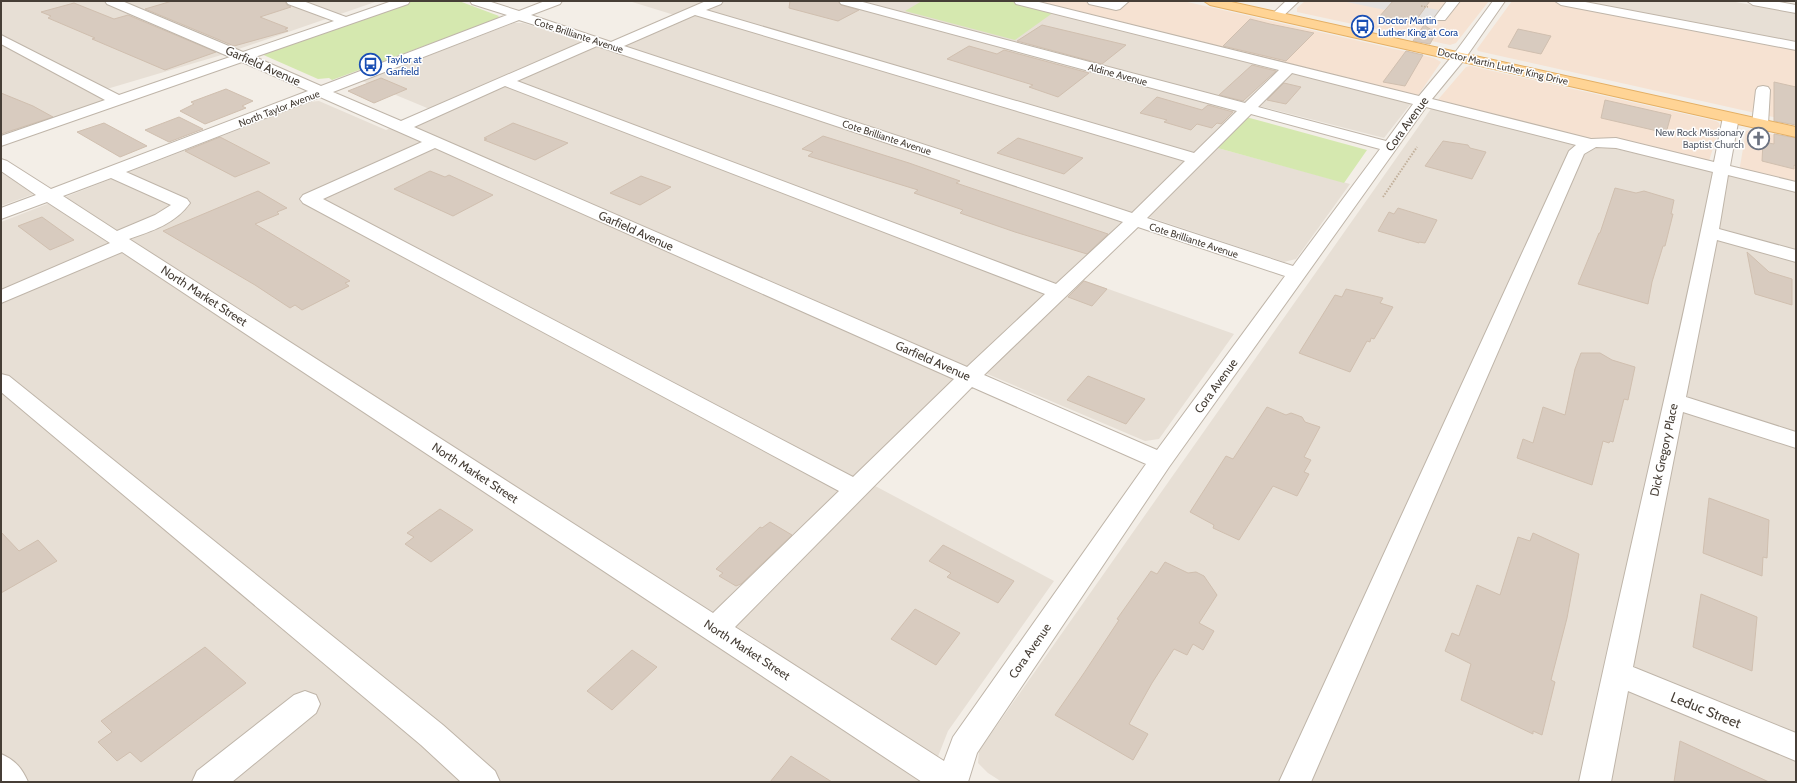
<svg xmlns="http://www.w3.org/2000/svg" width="1797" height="783" font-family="Cabin,sans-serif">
	<rect width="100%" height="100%" fill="#f3eee7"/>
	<path fill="#e7dfd5" d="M1,1H378L218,56L100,91L117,100L1,141Z
		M629,1H1015L1413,101L1384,138L1248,103L1214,147L1350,184L1296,259L1284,262L1134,212L1072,276L1234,334L1159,439L1145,441L971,367L862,479L1054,581L948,731L928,782H12L1,769V222L309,102L319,101L386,130L432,110L362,81L514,23H523L607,50L684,18Z
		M1566,1H1730L1796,13V45Z
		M1433,106L1796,191V782H1002L988,773L978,763L979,751Z
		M1,164L42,191L1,206Z"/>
	<path fill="#f6e2d2" d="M1027,1H1183L1434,58L1441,62L1417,97Z
		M1305,1H1489L1456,43L1450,45L1297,12V8Z
		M1512,1H1552L1796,48V122L1478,51L1477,49Z
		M1470,66L1716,121L1719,123L1720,126L1708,164L1588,139L1436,102L1466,67Z
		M1749,130L1796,139V186L1739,172L1746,131Z"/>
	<path fill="#d5e8af" d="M412,1H459L499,16L497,19L332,80L329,78L318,79L259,53Z
		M922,1H1009L1054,12L1015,40L905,11Z
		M1246,117L1367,150L1344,183L1214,147Z"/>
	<path fill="#e4e1df" d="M1342,1H1390L1439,10L1433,20Z"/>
	<path fill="#d8cbbf" stroke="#d0bfaf" d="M172,1H285L287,5L291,7L260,17L288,28L285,29L288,31L234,46L145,9Z
		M790,1H838L841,5L859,10L838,21L789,8Z
		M1393,1H1430L1414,23L1379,17Z
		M74,3L114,19L128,15L216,52L165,70L92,39L95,38L48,18L51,16L41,12Z
		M1250,19L1270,24L1314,33L1286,61L1223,46Z
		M1042,25L1126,45L1102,64L1017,41Z
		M1424,25L1436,33L1430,44L1413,41Z
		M1518,29L1551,36L1541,54L1508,47Z
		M969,46L997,54L1004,50L1089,73L1058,97L1029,87L1033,85L947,59Z
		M1406,51L1423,55L1405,86L1383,82Z
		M1252,65L1276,71L1243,101L1219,95Z
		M381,78L407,89L374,103L348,91Z
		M1774,82L1796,87V125L1774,121Z
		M1284,83L1301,87L1286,104L1267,100Z
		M226,89L253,101L242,106L246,108L205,124L180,111L194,104L191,102Z
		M1,93L33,106L53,117L1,134Z
		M1157,97L1202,110L1208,105L1233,112L1221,124L1217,123L1212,128L1197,124L1191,130L1164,122L1167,120L1140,113Z
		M1605,100L1671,115L1666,133L1601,118Z
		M179,117L203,129L169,142L145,130Z
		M104,123L147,146L120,157L77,132Z
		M513,123L568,143L535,160L484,140L487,139L484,138Z
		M1774,134L1796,138V166L1794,165V169L1762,161L1763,142L1774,144Z
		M823,136L909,163L960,181L956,183L1108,234L1087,254L1015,232L960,213L963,210L914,193L918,190L808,156L813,152L802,149Z
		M220,137L270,163L235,177L185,151Z
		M1018,138L1083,158L1064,174L997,153Z
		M1443,141L1468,145L1470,148L1486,152L1472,179L1425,166Z
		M430,171L445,177L449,175L493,195L453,216L394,189Z
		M641,176L671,187L640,205L610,193Z
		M1615,188L1636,193L1644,191L1674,200L1671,214H1673L1665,246H1663L1652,282L1648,304L1578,284L1599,233H1600Z
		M258,191L287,208L277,212L279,214L255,224L350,281L345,283L349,286L302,310L295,305L290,308L255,285L163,231Z
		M1398,208L1437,220L1425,243L1419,242V243L1378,231L1389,212L1394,214Z
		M42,217L74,240L50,250L18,226Z
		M1747,252L1769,272L1792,279V305L1755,294Z
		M1084,281L1107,289L1092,306L1068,297Z
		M1346,289L1383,298L1380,303L1393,307L1374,339L1371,338L1370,342L1367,341L1350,372L1299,353L1335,295L1342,297Z
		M1581,353H1600L1612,360L1635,367L1628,400L1624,399L1613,442L1610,441L1609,443L1603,441L1592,485L1517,458L1523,439L1533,443L1543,407L1565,415L1575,369Z
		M1088,376L1145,399L1126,424L1067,400Z
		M1267,407L1286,415L1291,413L1302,417L1305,422L1320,427L1304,457L1311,460L1304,472L1309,474L1297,496L1273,486L1239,540L1213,528L1214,525L1190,512L1226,456L1233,459Z
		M1709,498L1769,520L1767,558L1763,557L1762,576L1703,553Z
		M440,509L473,530L431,562L405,544L414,537L407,533Z
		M770,522L792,535L741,584L736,586L719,576L723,573L716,569L760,527L762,528Z
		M1,532L19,551L38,540L57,561L1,593Z
		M1533,533L1579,554L1567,618L1551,680L1555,682L1542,735L1533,731V734L1461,700L1471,664L1445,651L1452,633L1459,636L1477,585L1500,595L1518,537L1530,541Z
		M943,545L1014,581L998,603L947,577L951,573L929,561Z
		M1165,562L1188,573L1196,572L1204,576L1217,595L1199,623L1214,631L1203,650L1193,644L1187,655L1174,649L1152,683L1129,724L1148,734L1133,760L1055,715L1084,673L1119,620L1117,619L1151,571L1157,574Z
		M1701,594L1757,617L1752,671L1693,647Z
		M915,609L960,633L936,665L891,639Z
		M205,647L246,683L141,762L130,752L117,761L98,742L112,732L101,721Z
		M632,650L657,667L612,710L587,691Z
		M1680,741L1769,782H1674Z
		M791,756L832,782H770Z"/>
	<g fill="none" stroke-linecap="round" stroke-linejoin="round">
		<defs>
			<path id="minor" d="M105,1H122L243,52L334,21L288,4L286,1H303L346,17L392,1H410L408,4L255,57L321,86L507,15L472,4L470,1H488L519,11L545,1H562L560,4L531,15L611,42L706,1H723L721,4L706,10L1194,153L1237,111L841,4L839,1H859L1245,103L1279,70L1016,4L1014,1H1035L1419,96L1454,54L1493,1H1505L1464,60L1432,99L1591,139L1616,138L1714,162L1723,117L1726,114H1736L1739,117L1730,166L1796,182V192L1728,175L1719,229L1796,250V262L1717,240L1686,397L1796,432V448L1683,412L1633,667L1796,733V761L1628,691L1611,782H1579C1622,578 1672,376 1713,172L1616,148L1596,147L1584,154L1311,782H1279L1569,151L1576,145L1426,107L1169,467L977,753L968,782H922L122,252L1,303V290L110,243L47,202L1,219V208L36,195L1,171V159L7,161L51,189L308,91L242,62L1,146V136L105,100L1,44V35L119,95L230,57L107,4ZM695,15L1185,161L1132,213L624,46ZM519,20L585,41L401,121L333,92ZM597,46L1123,222L1056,284L517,81ZM1292,73L1413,104L1386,141L1258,107ZM505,86L1045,294L967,367L414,127ZM320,97L422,142L303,195L300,199L303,203L839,491L713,613L129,239C152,231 175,224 190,203L187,199L126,172ZM1251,114L1380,149L1293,266L1147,218ZM435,148L954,379L853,477L323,199ZM111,178L171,205L155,215L117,231L63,196ZM1138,227L1285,276L1157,450L984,375ZM972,387L1146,464L953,737L944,761L735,627Z
				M1087,1H1129L1120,9L1116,10L1089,4Z
				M1286,1H1299L1280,19H1272L1270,16Z
				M1447,1H1460L1445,20H1437L1435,17Z
				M1555,1H1580L1796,42V50L1561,5Z
				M1747,1H1773L1796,5V13L1753,5Z
				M1763,86L1768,87L1770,90L1768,124L1765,127H1755L1752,124L1756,90L1758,87Z
				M1,374L9,376L443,725L495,771L500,782H461L421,745L1,392Z
				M305,691L316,695L320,704L316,713L232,782H192L197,771L294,695Z
				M1,754C15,760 22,768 28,782H1Z"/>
			<path id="major" d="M1204,1H1227L1796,127V137L1210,5Z"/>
		</defs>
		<use href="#minor" stroke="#bfb5a9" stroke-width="2"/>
		<use href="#major" stroke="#e4af64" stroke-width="2"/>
		<path stroke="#c1af9a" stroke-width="1.5" stroke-dasharray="1.5 1.5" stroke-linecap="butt" d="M1421,6L1428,7"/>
		<path stroke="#c1af9a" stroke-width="2" stroke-dasharray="1.5 1.5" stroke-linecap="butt" d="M1383,197L1417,147"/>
		<use href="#minor" fill="#fff" fill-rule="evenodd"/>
		<use href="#major" fill="#ffd495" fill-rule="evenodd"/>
	</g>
	<defs>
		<symbol id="bus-ring" viewBox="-11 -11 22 22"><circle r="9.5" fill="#fff" stroke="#1a4fb4" stroke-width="1.5"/><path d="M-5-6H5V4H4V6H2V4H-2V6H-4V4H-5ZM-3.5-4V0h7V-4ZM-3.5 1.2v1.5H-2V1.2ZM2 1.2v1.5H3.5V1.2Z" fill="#1a4fb4"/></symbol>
		<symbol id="church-ring" viewBox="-11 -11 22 22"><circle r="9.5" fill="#fff" stroke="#6b7280" stroke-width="1.5"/><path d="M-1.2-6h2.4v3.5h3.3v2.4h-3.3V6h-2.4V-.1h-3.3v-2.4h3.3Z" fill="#6b7280"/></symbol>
	</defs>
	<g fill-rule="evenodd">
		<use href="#bus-ring" x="1350" y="14" width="25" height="25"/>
		<use href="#bus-ring" x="358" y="52" width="25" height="25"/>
		<use href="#church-ring" x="1746" y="126" width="25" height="25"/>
	</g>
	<g text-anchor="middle" stroke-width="3" stroke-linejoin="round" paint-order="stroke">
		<g font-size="10" fill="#164399" stroke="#fff" text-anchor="start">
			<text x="1378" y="24">Doctor Martin<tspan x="1378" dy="12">Luther King at Cora</tspan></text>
			<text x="386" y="63">Taylor at<tspan x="386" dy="12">Garfield</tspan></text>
		</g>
		<g font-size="10" fill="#463e36" stroke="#fff">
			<text transform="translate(579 35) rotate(18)" y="4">Cote Brilliante Avenue</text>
			<text transform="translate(1503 66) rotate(13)" y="4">Doctor Martin Luther King Drive</text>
			<text transform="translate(1118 74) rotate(15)" y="4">Aldine Avenue</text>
			<text transform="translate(279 108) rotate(-21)" y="4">North Taylor Avenue</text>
			<text transform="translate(887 137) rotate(18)" y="4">Cote Brilliante Avenue</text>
			<text transform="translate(1194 240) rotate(18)" y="4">Cote Brilliante Avenue</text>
		</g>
		<g font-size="10" fill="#5b616d" stroke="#fff" text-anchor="end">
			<text x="1744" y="136">New Rock Missionary<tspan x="1744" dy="12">Baptist Church</tspan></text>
		</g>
		<g font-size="12" fill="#463e36" stroke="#fff">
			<text transform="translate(263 66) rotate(24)" y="4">Garfield Avenue</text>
			<text transform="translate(1407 124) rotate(-54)" y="4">Cora Avenue</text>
			<text transform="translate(636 231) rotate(24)" y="4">Garfield Avenue</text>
			<text transform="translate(204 296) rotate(33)" y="4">North Market Street</text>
			<text transform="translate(933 361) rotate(24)" y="4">Garfield Avenue</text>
			<text transform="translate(1216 386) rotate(-54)" y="4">Cora Avenue</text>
			<text transform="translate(1664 450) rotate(-78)" y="4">Dick Gregory Place</text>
			<text transform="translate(475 473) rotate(33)" y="4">North Market Street</text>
			<text transform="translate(747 650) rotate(33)" y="4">North Market Street</text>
			<text transform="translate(1030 651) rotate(-55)" y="4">Cora Avenue</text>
		</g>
		<g font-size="14" fill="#463e36" stroke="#fff">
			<text transform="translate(1706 710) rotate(22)" y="5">Leduc Street</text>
		</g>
	</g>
	<rect width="1797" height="783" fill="none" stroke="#463e36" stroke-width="4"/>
</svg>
